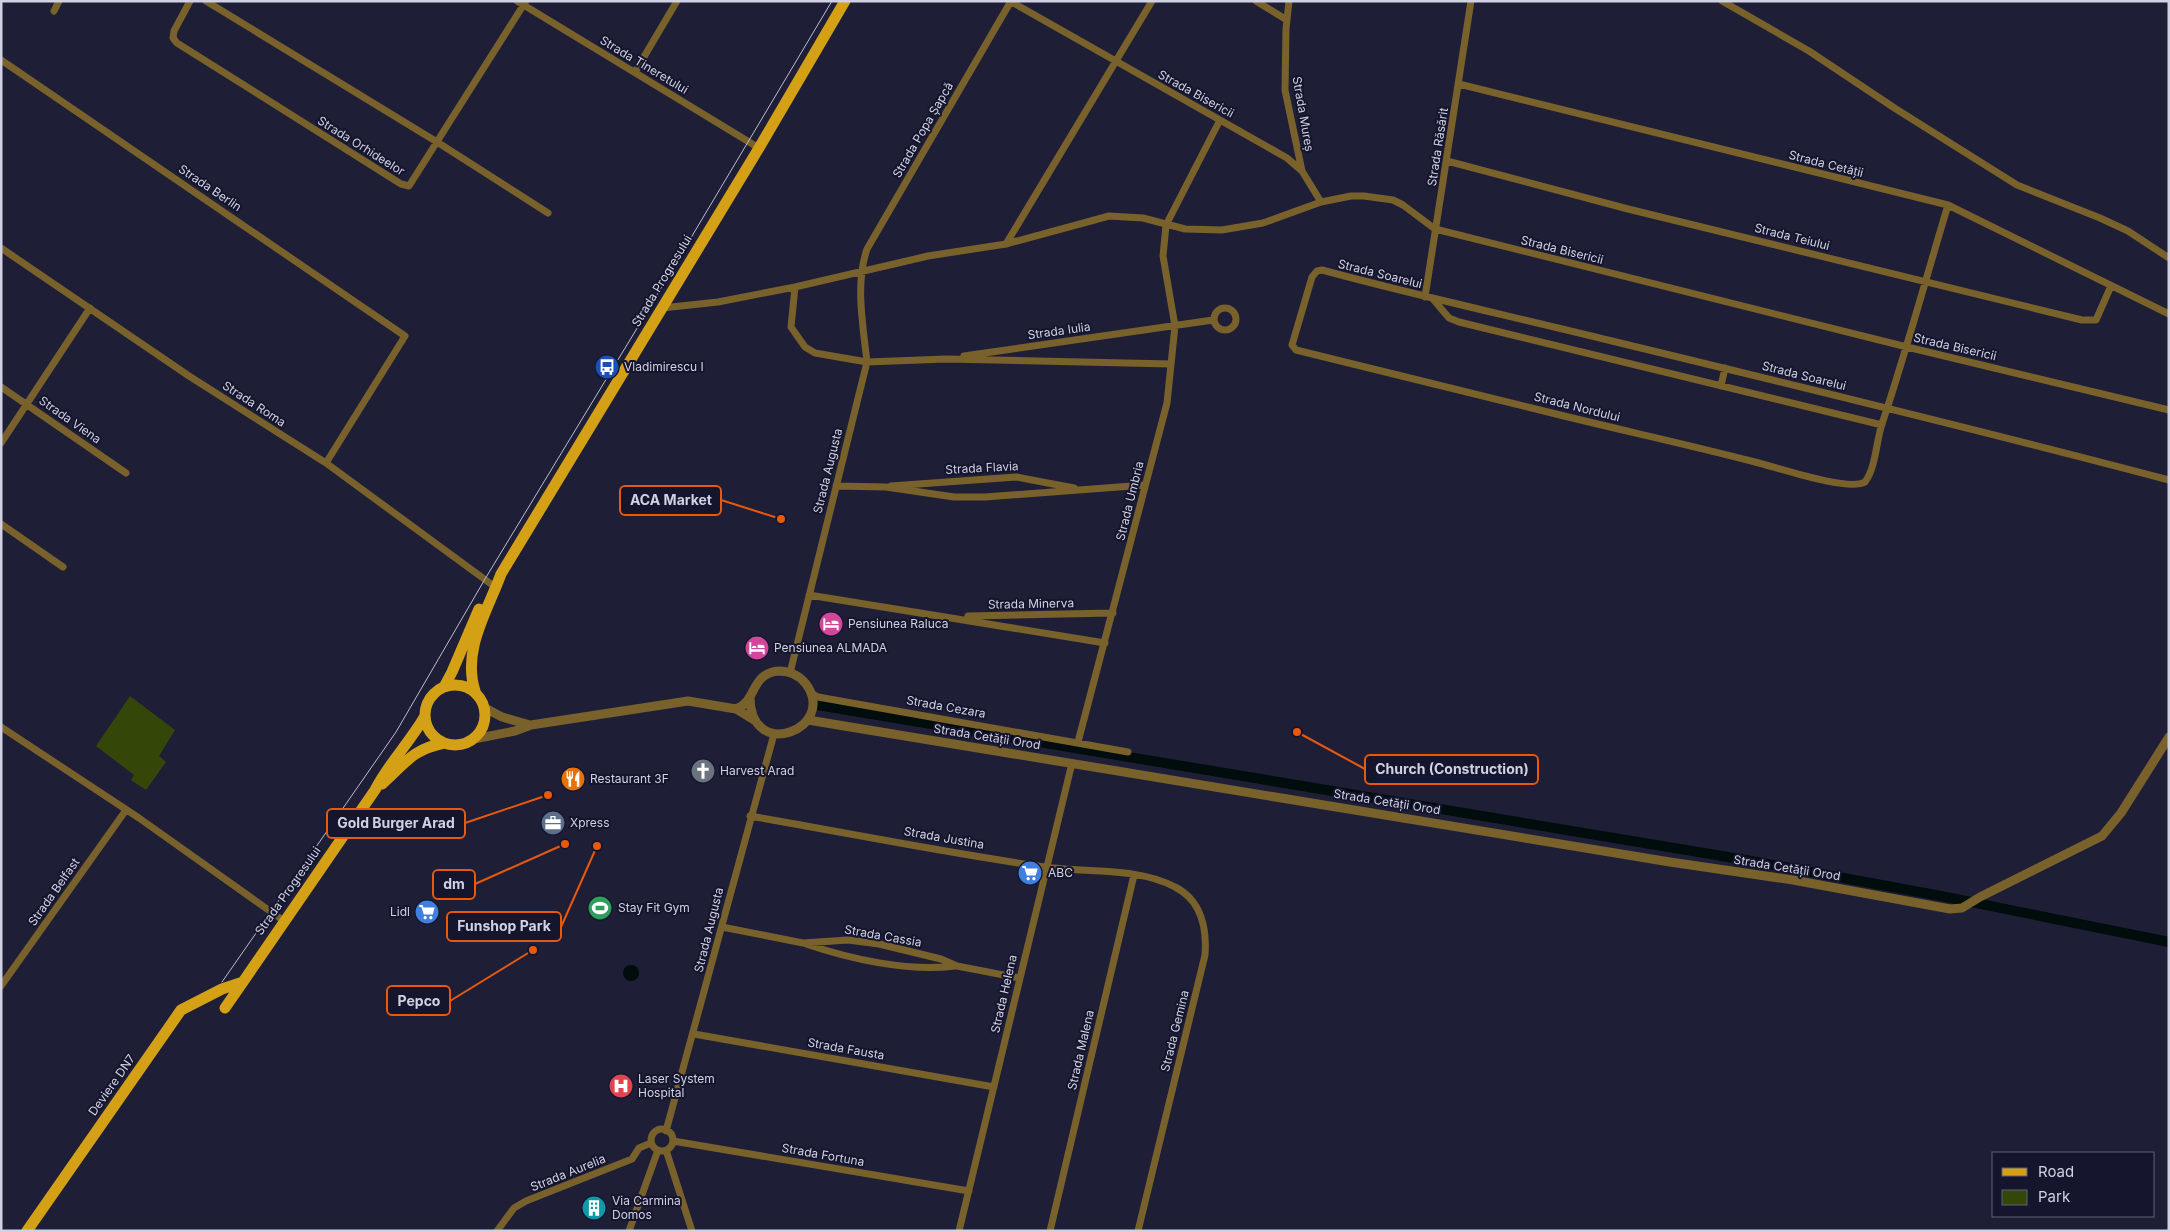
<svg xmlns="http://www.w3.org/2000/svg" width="2170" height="1232" font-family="Inter,sans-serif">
	<rect width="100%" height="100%" fill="#1e1e37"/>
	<path fill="#344608" d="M130,696L175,730L159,756L166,762L146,790L131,780L134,775L96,746Z"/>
	<path fill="#010c0d" d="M623 973a8 8 0 1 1 16 0a8 8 0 1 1-16 0Z"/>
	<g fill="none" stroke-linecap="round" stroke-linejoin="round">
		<path stroke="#010c0d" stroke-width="10" d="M817,705L1746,860L1941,896L2169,942"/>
		<path stroke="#79612c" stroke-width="7" d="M190,1L174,31L173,38L177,43L401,184L409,186L526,1
			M206,1L437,142L548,213
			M517,1L759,148
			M1010,1L1287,158L1302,171L1321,202
			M1256,1L1287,20
			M1289,1L1286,29L1285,90L1302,171
			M1722,1L1809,51L1896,109L2017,185L2100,218L2128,231L2169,258
			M54,11L59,1
			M1,60L405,336L326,463
			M635,72L677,1
			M1459,84L1948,205L2169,314
			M1447,161L1628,209L2082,320H2096L2111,286
			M1948,205C1926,278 1906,352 1882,424C1876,442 1876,467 1865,482C1848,492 1776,467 1755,462C1690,445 1625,431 1560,415C1472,394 1384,371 1296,350L1292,345L1312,277L1317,271L1322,270C1418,296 1515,317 1612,341C1798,386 1984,431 2169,480
			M1006,244L1152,1
			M1,248L189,376L326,463L491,584
			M795,287L791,327L805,347L815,353L867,362L946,359L1171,364
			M1425,297L1471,1
			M1433,299L1449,318L1459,322L1882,425
			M1214 319a11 11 0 1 1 22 0a11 11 0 1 1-22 0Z
			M662,308L718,302L795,287L928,256L1006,244L1109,216L1143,218L1185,229L1222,230L1263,223L1321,202L1351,196H1364L1393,200L1403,205L1435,229L1907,347L2169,410
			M964,356L1213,320
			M1721,386L1725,368
			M1,387L126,473
			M1,443L90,308
			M836,486L886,487L954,497H985L1145,485
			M891,486L1016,477L1074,488
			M1,524L63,567
			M809,595L1105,643
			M968,616L1113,613
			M790,673L867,362C863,325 855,284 867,249L1011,1
			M811,693L818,697L1128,752
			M1,727L139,818L284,921
			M1078,742L1167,403L1175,326L1163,256L1166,225L1220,120
			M750,816C848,833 946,853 1045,867C1086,873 1138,867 1175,887C1201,900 1207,928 1205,955L1138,1231
			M722,927L803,943L848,940L879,944L941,959L957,966L1019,978
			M806,944C850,959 908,972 955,966
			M1,986L126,810
			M694,1034L994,1087
			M651 1140a11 11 0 1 1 22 0a11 11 0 1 1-22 0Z
			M666,1131L774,734
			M673,1141L969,1191
			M666,1150L692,1231
			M497,1231L514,1208L526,1201L632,1159L639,1148L651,1143
			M629,1231L658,1150
			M959,1231L1072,763
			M1050,1231L1134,875"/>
		<path stroke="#79612c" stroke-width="9" d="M485,708L502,717L530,725
			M736,709C757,702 750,673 779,671C790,671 800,676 806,684C838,728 751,763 750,698
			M808,720L1670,862L1793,880L1950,909L1962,908L1980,897L2102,836L2121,813L2169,737
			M474,739L515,731L531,725L688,701L736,709L754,720"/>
		<path stroke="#d3a016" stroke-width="11" d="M425 715a30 30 0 1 1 60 0a30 30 0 1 1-60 0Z
			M444,687L452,672L479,609
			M475,691C462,650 487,612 501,574L759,148L845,1
			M382,784C406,763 411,750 444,743
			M225,1008L375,790C389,763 410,742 425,716
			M27,1231L181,1010L222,989L243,982"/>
		<path stroke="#bbbdcf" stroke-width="1" d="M222,982L396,732L485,579L636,330L832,1"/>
	</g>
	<defs>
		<symbol id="bus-disc" viewBox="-11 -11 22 22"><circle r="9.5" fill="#1a4fb4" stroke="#15152d"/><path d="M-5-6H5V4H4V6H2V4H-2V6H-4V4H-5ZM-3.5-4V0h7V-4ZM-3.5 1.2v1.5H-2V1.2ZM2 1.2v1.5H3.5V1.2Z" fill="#fff"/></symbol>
		<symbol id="hotel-disc" viewBox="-11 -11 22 22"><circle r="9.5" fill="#d1479c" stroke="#15152d"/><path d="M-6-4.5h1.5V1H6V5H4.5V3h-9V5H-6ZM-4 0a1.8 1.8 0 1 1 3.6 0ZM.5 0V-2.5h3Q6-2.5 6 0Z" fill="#fff"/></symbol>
		<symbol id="church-disc" viewBox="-11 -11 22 22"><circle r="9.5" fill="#6b7280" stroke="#15152d"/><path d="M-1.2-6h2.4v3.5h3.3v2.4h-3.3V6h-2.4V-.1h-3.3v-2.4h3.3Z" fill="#fff"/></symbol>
		<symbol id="restaurant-disc" viewBox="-11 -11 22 22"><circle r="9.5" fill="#e8710a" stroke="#15152d"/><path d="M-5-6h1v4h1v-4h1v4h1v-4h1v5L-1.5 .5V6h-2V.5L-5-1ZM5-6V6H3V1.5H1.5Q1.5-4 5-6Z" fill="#fff"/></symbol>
		<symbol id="office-disc" viewBox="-11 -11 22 22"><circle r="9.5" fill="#5c6f8a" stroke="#15152d"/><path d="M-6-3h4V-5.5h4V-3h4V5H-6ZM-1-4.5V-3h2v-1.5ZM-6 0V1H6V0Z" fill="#fff"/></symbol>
		<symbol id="supermarket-disc" viewBox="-11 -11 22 22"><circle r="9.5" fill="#3f7fe0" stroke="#15152d"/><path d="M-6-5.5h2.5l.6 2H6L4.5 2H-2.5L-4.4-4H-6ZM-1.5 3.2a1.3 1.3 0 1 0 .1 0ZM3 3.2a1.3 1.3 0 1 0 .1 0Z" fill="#fff"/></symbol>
		<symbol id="stadium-disc" viewBox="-11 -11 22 22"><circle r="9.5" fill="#2e9e5b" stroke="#15152d"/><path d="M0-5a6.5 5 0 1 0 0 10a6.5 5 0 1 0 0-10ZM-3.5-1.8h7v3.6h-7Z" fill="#fff"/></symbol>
		<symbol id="hospital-disc" viewBox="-11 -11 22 22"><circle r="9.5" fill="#e0444e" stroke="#15152d"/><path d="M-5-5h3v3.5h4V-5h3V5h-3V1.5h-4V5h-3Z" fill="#fff"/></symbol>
		<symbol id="building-disc" viewBox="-11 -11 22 22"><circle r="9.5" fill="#0f9aa8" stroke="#15152d"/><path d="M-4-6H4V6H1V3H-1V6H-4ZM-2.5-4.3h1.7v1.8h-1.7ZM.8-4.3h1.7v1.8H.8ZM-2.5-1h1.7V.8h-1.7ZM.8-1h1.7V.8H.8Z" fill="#fff"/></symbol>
	</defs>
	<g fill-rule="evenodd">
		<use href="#bus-disc" x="593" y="353" width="28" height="28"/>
		<use href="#hotel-disc" x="817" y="610" width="28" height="28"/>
		<use href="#hotel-disc" x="743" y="634" width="28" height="28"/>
		<use href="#church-disc" x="689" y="757" width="28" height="28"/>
		<use href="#restaurant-disc" x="559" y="765" width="28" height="28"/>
		<use href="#office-disc" x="539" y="809" width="28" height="28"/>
		<use href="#supermarket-disc" x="1016" y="859" width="28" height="28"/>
		<use href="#stadium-disc" x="586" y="894" width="28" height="28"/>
		<use href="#supermarket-disc" x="413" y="898" width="28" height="28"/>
		<use href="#hospital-disc" x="607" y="1072" width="28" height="28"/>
		<use href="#building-disc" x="580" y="1194" width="28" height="28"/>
	</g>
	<g text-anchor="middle" stroke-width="4" stroke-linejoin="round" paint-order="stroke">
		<g font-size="12" fill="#d0d2e3" stroke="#15152d">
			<text transform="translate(644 65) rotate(31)" y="4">Strada Tineretului</text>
			<text transform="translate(1196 94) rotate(29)" y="4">Strada Bisericii</text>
			<text transform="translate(1303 114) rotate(80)" y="4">Strada Mureș</text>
			<text transform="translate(923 130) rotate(-60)" y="4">Strada Popa Șapcă</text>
			<text transform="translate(361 146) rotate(32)" y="4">Strada Orhideelor</text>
			<text transform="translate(1438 147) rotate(-81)" y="4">Strada Răsărit</text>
			<text transform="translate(1826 164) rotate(14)" y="4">Strada Cetății</text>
			<text transform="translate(210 188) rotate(34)" y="4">Strada Berlin</text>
			<text transform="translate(1792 237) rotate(14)" y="4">Strada Teiului</text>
			<text transform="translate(1562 250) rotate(14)" y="4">Strada Bisericii</text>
			<text transform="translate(1380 274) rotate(14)" y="4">Strada Soarelui</text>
			<text transform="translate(662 281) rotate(-59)" y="4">Strada Progresului</text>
			<text transform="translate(1059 331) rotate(-8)" y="4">Strada Iulia</text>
			<text transform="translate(1955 347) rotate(13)" y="4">Strada Bisericii</text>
			<text transform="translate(1804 376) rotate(14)" y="4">Strada Soarelui</text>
			<text transform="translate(254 404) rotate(33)" y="4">Strada Roma</text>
			<text transform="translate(1577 407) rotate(14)" y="4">Strada Nordului</text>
			<text transform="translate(70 420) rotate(35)" y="4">Strada Viena</text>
			<text transform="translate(982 468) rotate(-3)" y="4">Strada Flavia</text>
			<text transform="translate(828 471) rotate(-76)" y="4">Strada Augusta</text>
			<text transform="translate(1130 501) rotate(-76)" y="4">Strada Umbria</text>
			<text transform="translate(1031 604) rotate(-1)" y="4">Strada Minerva</text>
			<text transform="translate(946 707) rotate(10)" y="4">Strada Cezara</text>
			<text transform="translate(987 737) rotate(9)" y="4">Strada Cetății Orod</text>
			<text transform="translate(1387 802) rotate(9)" y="4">Strada Cetății Orod</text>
			<text transform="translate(944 838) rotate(10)" y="4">Strada Justina</text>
			<text transform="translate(1787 868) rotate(9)" y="4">Strada Cetății Orod</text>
			<text transform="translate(288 891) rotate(-55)" y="4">Strada Progresului</text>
			<text transform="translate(54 892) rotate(-55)" y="4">Strada Belfast</text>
			<text transform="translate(709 930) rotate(-76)" y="4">Strada Augusta</text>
			<text transform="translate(883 936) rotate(10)" y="4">Strada Cassia</text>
			<text transform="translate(1004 994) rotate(-77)" y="4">Strada Helena</text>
			<text transform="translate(1175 1031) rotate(-76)" y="4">Strada Gemina</text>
			<text transform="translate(846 1049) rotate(10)" y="4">Strada Fausta</text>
			<text transform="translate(1081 1050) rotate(-77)" y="4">Strada Malena</text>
			<text transform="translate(112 1085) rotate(-55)" y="4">Deviere DN7</text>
			<text transform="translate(823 1155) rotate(10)" y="4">Strada Fortuna</text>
			<text transform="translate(568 1173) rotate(-22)" y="4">Strada Aurelia</text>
		</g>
		<g font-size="12" fill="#d0d2e3" stroke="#15152d" text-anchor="start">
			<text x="624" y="371">Vladimirescu I</text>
			<text x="848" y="628">Pensiunea Raluca</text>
			<text x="774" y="652">Pensiunea ALMADA</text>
			<text x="720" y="775">Harvest Arad</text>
			<text x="590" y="783">Restaurant 3F</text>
			<text x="570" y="827">Xpress</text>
			<text x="1048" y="877">ABC</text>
			<text x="618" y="912">Stay Fit Gym</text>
			<text x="410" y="916" text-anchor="end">Lidl</text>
			<text x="638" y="1083">Laser System<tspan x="638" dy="14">Hospital</tspan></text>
			<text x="612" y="1205">Via Carmina<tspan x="612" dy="14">Domos</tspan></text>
		</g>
	</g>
	<path fill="none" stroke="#e8590c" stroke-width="2" d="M781 519L721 500M1297 732L1365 769M548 795L465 823M565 844L475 884M597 846L561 927M533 950L450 1001"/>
	<g fill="#e8590c" stroke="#15152d" stroke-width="2">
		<circle cx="781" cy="519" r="5"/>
		<circle cx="1297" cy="732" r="5"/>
		<circle cx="548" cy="795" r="5"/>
		<circle cx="565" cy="844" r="5"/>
		<circle cx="597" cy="846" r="5"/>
		<circle cx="533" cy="950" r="5"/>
	</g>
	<g fill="#15152d" stroke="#e8590c" stroke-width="2">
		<rect x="620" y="486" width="101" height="29" rx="5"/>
		<rect x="1365" y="755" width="173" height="29" rx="5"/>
		<rect x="327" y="809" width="138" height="29" rx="5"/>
		<rect x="433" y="870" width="42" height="29" rx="5"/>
		<rect x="447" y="912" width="114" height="29" rx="5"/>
		<rect x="387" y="986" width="63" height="29" rx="5"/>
	</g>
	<g font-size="14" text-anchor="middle" font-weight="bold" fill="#d0d2e3">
		<text x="671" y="505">ACA Market</text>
		<text x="1452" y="774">Church (Construction)</text>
		<text x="396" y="828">Gold Burger Arad</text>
		<text x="454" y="889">dm</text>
		<text x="504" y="931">Funshop Park</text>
		<text x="419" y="1006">Pepco</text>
	</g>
	<rect width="2170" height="1232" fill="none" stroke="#d0d2e3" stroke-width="5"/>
	<rect x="1992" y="1152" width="162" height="65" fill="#15152d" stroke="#606176"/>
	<rect x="2002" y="1168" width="25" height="8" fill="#d3a016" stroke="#606176"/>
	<text x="2038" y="1177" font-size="15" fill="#d0d2e3">Road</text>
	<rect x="2002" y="1190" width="25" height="15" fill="#344608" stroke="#606176"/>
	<text x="2038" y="1202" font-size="15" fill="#d0d2e3">Park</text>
</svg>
